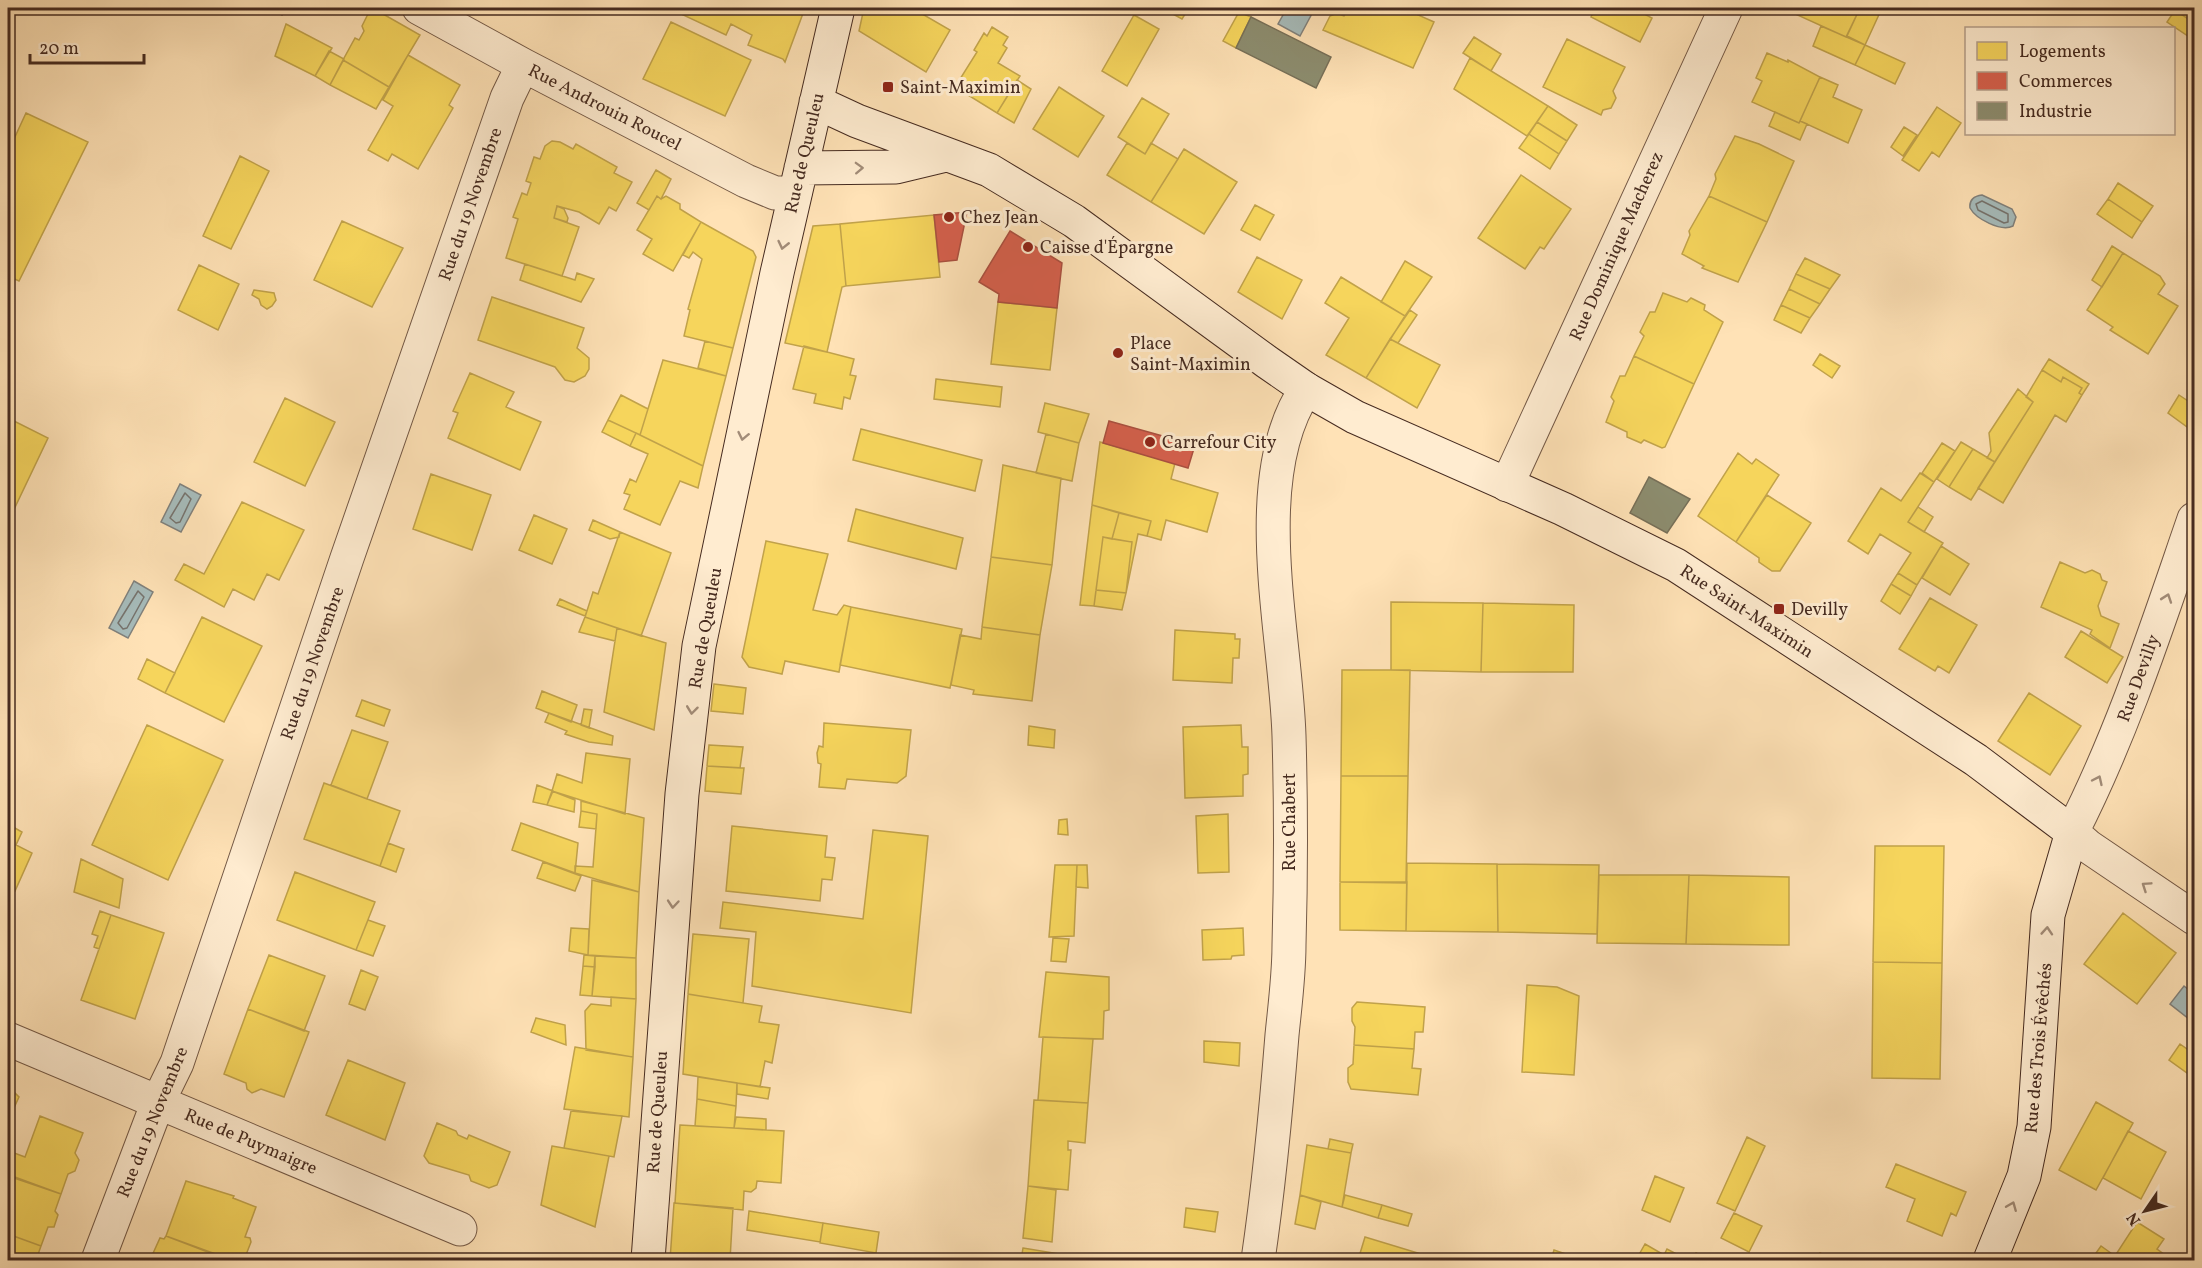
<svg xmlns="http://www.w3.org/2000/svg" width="2202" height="1268" font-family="Vollkorn,serif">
	<rect width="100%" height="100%" fill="#ffe2b6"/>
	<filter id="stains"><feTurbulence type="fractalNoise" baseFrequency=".00333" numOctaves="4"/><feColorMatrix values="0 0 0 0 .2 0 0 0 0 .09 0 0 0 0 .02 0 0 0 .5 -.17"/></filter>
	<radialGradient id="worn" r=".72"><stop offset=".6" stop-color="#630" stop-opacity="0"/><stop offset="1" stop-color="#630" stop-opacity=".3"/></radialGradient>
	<path fill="#a6bbba" stroke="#80817c" stroke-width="1.5" d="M1287,8H1315L1300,36L1278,24Z
		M1982,195L2012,209L2016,217L2013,226C2001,232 1976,219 1970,208C1969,200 1974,196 1982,195Z
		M180,484L201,495L181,532L161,522Z
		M134,581L153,592L128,638L109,628Z
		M2184,986L2194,994V1023L2170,1004Z"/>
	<path fill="#f6d55c" stroke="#c1a24a" stroke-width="1.5" d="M684,8H805L785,62L783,59L748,45L752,35L731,24L726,35L681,14Z
		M864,8H912L950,30L926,72L859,31Z
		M1171,8H1189L1182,19L1169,12Z
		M1348,8H1417L1421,9L1418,15L1434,22L1413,68L1323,30L1330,16L1337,13L1344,16Z
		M1596,8H1650L1646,15L1652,18L1640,42L1591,17Z
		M1796,8H1860L1846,37L1793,13Z
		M1860,8H1882L1865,45L1847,36Z
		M2171,8H2194V23L2175,10Z
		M376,10L420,35L389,87L343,60L355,38L359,40L364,31L362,26L368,14Z
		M2175,10L2194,23V40L2167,22Z
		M1239,12L1251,17L1236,48L1223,41Z
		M1134,15L1159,29L1127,86L1102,71Z
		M671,22L751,60L725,116L643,79Z
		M286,24L332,48L315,76L275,56Z
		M1821,26L1865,45L1855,65L1813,46Z
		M992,27L1008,37L1003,45L1007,48L998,63L1020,76L997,113L955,87L977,52L974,50L984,33L987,36Z
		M1474,37L1501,54L1491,71L1463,53Z
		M1567,39L1625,67L1613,91L1616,98L1611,108L1603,110L1601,115L1543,87Z
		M1865,45L1905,63L1895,84L1855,65Z
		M329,51L344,59L330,85L315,76Z
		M1767,53L1788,62V60L1820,77L1799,123L1752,102L1762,81L1756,78Z
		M408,55L460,85L449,105L453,108L418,169L392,154L388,161L368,150L393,106L383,100Z
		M1470,58L1548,106L1527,136L1454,89Z
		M343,60L389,87L376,109L330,85Z
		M1820,77L1838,85L1833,97L1862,110L1848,143L1800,121Z
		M1017,80L1031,89L1014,123L997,113Z
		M1059,87L1104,116L1078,157L1033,129Z
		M1142,98L1169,114L1145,154L1118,137Z
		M1548,106L1577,125L1567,141L1537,122Z
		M1937,107L1961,123L1939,157L1932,152L1919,171L1902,160Z
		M1775,112L1799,123L1800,121L1807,124L1800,140L1769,126Z
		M26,113L88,142L19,281L8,276V152Z
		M1537,122L1567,141L1559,154L1529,134Z
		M1904,127L1917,135L1903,156L1891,147Z
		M1529,134L1559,154L1550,169L1519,148Z
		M1735,136L1759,144L1794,161L1767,222L1709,196L1716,179L1715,174Z
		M552,141L560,142L573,149L576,144L617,167L614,173L632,182L616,211L609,207L599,224L579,212L557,206L554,218L579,227L562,276L506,258L518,219L513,217L522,193L527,195L531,183L526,181L534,157L540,159L545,146Z
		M1127,143L1145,154L1151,143L1178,159L1151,202L1107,175Z
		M1184,149L1237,182L1204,234L1151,202Z
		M240,156L269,171L231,249L203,236Z
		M656,170L671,179L661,199L657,196L649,210L637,203Z
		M1521,175L1571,209L1544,249L1540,247L1525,269L1478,238Z
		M2118,183L2153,206L2142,222L2108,199Z
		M657,196L661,199L666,196L680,204V209L701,222L673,271L643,254L652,239L637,230Z
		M1709,196L1767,222L1738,282L1702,268L1704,266L1682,254L1690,235L1689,231Z
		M2108,199L2142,222L2132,238L2097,214Z
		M1255,205L1274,215L1260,240L1241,230Z
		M557,206L564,209L568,218L567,222L554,218Z
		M934,215L940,277L846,286L840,224Z
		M342,221L403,248L372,307L314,280Z
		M701,222L753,251L756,257L733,348L684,336L690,310L688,309L702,259L693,252L689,258L683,255Z
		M840,224L846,286L842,287L827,352L785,343L813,226Z
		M2112,246L2123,253L2102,287L2092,280Z
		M2123,253L2160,276L2165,284L2158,294L2178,306L2148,354L2110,330L2113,327L2087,310Z
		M1257,257L1302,280L1282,319L1238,292Z
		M1805,258L1840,275L1830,289L1796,274Z
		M1405,261L1432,277L1405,316L1381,302Z
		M525,264L575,280L577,273L594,279L581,302L520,280Z
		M199,265L239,284L218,330L178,310Z
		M1796,274L1830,289L1820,304L1789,289Z
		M1341,277L1405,316L1366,378L1326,355L1349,318L1325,303Z
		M1789,289L1820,304L1810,318L1781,305Z
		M254,290L274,293L276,300L272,306L267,309L261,305L259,299L252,295Z
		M1663,293L1687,302L1691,298L1705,305L1704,310L1723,322L1694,384L1634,356L1644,336L1640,332L1650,312H1655Z
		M492,297L584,328L577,348L589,358V369L585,376L574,382L565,380L555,367L478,340Z
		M998,302L1057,308L1050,370L991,364Z
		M1781,305L1810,318L1801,333L1774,320Z
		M1410,310L1417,315L1398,343L1390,339Z
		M1390,339L1440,365L1417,408L1366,378Z
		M705,341L733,348L726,376L698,368Z
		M804,346L854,359L850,375L856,376L850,399L844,397L842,409L814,403L816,394L793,389Z
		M1820,354L1840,366L1832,378L1813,365Z
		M1634,356L1694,384L1665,447L1662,448L1644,440L1641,443L1627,437V432L1606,422L1614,401L1611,397L1620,376H1625Z
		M2049,359L2089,384L2082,395L2079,393L2082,388L2063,377L2061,382L2042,370Z
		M663,360L726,376L703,466L640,435Z
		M2042,370L2061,382L2063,377L2082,388L2079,393L2082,395L2066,422L2055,415L2003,503L1978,488L2033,402L2026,397Z
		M470,373L514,392L506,407L541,422L520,470L448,438L458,413L453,411Z
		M936,379L1002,387L1000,407L934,399Z
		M2018,389L2033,402L1995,462L1987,458L1991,451L1989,433Z
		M621,395L648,409L640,435L608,420Z
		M2179,395L2194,405V432L2168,413Z
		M285,398L335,422L305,486L254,462Z
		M1045,403L1089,414L1079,443L1038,432Z
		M8,418L48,438L8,522Z
		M608,420L636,433L630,446L602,432Z
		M861,429L982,460L975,491L853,460Z
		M636,433L703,466L698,488L680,481L660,525L624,509L630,495L624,493L630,479L636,482L648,454L630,446Z
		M1046,434L1079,443L1072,481L1036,473Z
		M1100,442L1175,463L1171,479L1218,493L1207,532L1166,520L1161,540L1147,536L1151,521L1092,505Z
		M1961,442L1973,449L1949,487L1937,479Z
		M1942,443L1955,451L1934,482L1922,473Z
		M1973,449L1995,462L1971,500L1949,487Z
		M1738,453L1752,464L1756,459L1779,475L1736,542L1698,516Z
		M1003,465L1061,478L1052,565L991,557Z
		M1920,473L1934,482L1908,522L1943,543L1917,585L1898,573L1911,553L1880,534L1868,554L1848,541L1881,488L1901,501Z
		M431,474L491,495L472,550L413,529Z
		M1767,495L1811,523L1780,571H1772L1759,562V558L1736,542Z
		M242,502L304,530L279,580L267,574L254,600L233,589L224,607L175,580L184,564L204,574Z
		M1092,505L1119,513L1112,539L1103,537L1094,606L1080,605Z
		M1918,507L1933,517L1924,532L1908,522Z
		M856,509L963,538L956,569L848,541Z
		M1119,513L1151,521L1147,536L1138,534L1126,593L1132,542L1112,539Z
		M534,515L567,529L552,564L519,550Z
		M593,520L620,532L619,537L610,539L589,530Z
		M620,532L671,553L641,636L585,617L593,592L598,594Z
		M1103,537L1132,542L1126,593L1096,590Z
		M766,541L828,554L813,610L837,615L844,605L851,607L839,672L785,661L782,674L749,667L742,657Z
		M1941,546L1969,564L1950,595L1922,578Z
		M991,557L1052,565L1040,635L982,627Z
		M2060,562L2085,573L2092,570L2100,574L2102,580L2107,582L2098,606L2101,616L2119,624L2110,648L2090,634L2092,630L2041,607Z
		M1898,573L1917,585L1911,596L1891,584Z
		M1891,584L1911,596L1900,614L1881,601Z
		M1096,590L1126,593L1122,610L1094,606Z
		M1930,598L1977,625L1949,673L1938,666L1935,671L1899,649Z
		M560,599L587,611L585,616L557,605Z
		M1391,602L1483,603L1481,672L1391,670Z
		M1483,603L1574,605L1573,672H1481Z
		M851,607L962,629L950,688L840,665Z
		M202,617L262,646L224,722L165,693Z
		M585,617L617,628L615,641L579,632Z
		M982,627L1040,635L1032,701L973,694L974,690L951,685L960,635L981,639Z
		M617,628L666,643L654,730L604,712Z
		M1175,630L1235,634V639H1240L1239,658H1233L1232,683L1173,680Z
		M2081,631L2123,657L2107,683L2065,657Z
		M147,659L175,673L165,693L138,679Z
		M1342,670H1410L1408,776H1341Z
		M714,684L746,688L743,714L711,711Z
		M542,691L577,705L571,722L536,708Z
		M2029,693L2081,726L2050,775L1998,741Z
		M362,700L390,710L384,726L356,716Z
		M584,709L592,710L589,728L581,725Z
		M549,713L613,736L612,745L589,742L565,734L567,731L545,722Z
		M824,723L911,730L906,776L897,783L847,779L845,789L819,787L821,764L818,763L817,753L819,746L823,747Z
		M147,725L223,760L168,880L92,845Z
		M1241,725L1242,747H1248V774L1243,775V796L1185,798L1183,727Z
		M1029,726L1055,730L1054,748L1028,745Z
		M352,730L388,742L367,799L331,785Z
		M709,745L743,747L740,768L707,766Z
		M586,753L630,759L625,814L552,791L557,774L582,783Z
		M707,766L744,768L741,794L705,791Z
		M1341,776H1408L1406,883L1340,882Z
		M324,783L400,811L380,866L304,839Z
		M537,785L553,791L547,805L533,802Z
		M552,791L575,800L574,812L547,805Z
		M581,801L644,818L639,892L575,873V866L593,867L597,814L581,811Z
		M581,811L597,814L596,829L579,827Z
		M1228,814L1229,872L1198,873L1196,816Z
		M1067,819L1068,835L1058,834L1059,820Z
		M521,823L578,843L575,873L512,850Z
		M8,824L22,832L16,845L32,853L15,891L8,889Z
		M732,826L827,836L825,857L835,858L832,880L822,879L820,901L726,891Z
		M873,830L928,836L911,1013L752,986L756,932L720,928L723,902L863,919Z
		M388,843L404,849L396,872L380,866Z
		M1875,846H1944L1942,963L1873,962Z
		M81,859L123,879L119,908L74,892Z
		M543,862L581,876L575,891L537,878Z
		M1407,863L1497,864L1498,932L1406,931Z
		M1497,864L1599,865L1597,934L1498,932Z
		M1055,865H1077L1074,936L1049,937Z
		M1077,865H1087L1088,888L1076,887Z
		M295,872L375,902L356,950L277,920Z
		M1599,875H1689L1686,944L1597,943Z
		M1689,875L1789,877V945L1686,944Z
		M592,880L639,892L636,958L588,955Z
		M1340,882H1407L1406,931L1340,930Z
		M100,911L111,915L99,949L94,947L98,936L92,934Z
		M2123,913L2176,953L2137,1004L2084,964Z
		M111,915L164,933L135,1019L81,1000Z
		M368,920L385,926L373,956L356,950Z
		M571,928L589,929L588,955L569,951Z
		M1243,928L1244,955L1232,956L1231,959L1203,960L1202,930Z
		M693,934L749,939L743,1003L688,994Z
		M1053,938L1069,939L1066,962L1051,961Z
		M269,955L325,976L304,1031L248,1009Z
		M584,955L595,956V967L583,966Z
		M595,956L636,958V999L592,996Z
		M1873,962L1942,963L1940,1079L1872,1078Z
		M583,966L595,967L592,996L580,995Z
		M361,970L378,977L365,1010L349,1004Z
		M1046,972L1109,977V1010L1104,1011L1103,1039L1039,1037Z
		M1527,985L1557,987L1579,996L1574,1075L1522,1072Z
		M688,994L762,1006L759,1022L779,1025L772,1063L765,1061L760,1087L683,1074Z
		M611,997L636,999L633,1057L586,1050L585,1011L591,1004L611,1006Z
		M1357,1002L1425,1007L1423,1032H1415L1414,1049L1354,1045L1355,1027L1352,1021V1008Z
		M248,1009L309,1032L284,1097L261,1089L252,1093L247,1089L246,1083L224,1074Z
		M536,1018L565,1025L566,1045L531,1032Z
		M1043,1037L1093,1039L1088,1103L1038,1100Z
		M1204,1041L1240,1043L1239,1066L1204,1062Z
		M2180,1044L2194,1054V1078L2169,1060Z
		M1354,1045L1414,1049L1412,1068L1421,1069L1418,1095L1351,1089L1348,1082V1068L1353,1064Z
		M575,1047L633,1057L629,1117L564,1109Z
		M348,1060L405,1083L385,1140L326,1115Z
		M698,1077L737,1083L736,1106L697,1099Z
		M737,1083L770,1088L768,1099L737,1094Z
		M8,1086L19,1097L8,1121Z
		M697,1099L736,1106L734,1128L695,1126Z
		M1034,1100L1088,1103L1085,1143L1068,1141V1150H1071L1068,1190L1028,1186Z
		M2096,1102L2133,1123L2096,1190L2059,1170Z
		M571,1111L622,1116L614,1157L564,1148Z
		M40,1116L83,1133L75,1153L79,1160L75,1171L68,1174L61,1194L8,1176L9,1151L25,1157Z
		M736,1117L766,1119V1130L734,1128Z
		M437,1123L456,1131L458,1135L467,1139L469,1135L510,1152L497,1185L489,1188L471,1181L469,1175L429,1163L424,1156Z
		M680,1125L784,1131L781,1183L757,1181L756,1188L751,1192L744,1191L743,1210L675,1203Z
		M2128,1131L2166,1152L2141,1199L2103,1178Z
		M1747,1137L1765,1146L1735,1211L1717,1203Z
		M1330,1139L1353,1144L1351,1153L1328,1149Z
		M1307,1145L1351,1153L1342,1207L1300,1195Z
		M552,1146L609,1156L595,1227L541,1205Z
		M1896,1164L1966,1192L1956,1216L1951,1213L1942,1236L1907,1221L1915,1199L1886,1187Z
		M12,1176L61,1194L55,1211L58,1215L54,1227H48L41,1246L8,1234V1189Z
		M1655,1176L1684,1188L1670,1222L1642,1210Z
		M186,1181L234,1196L233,1198L256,1207L245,1237L250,1238L251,1242L244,1260H232L166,1236Z
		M1028,1186L1056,1190L1052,1242L1023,1238Z
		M1300,1195L1321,1202L1315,1229L1295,1224Z
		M1345,1195L1382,1205L1378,1218L1342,1207Z
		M674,1203L733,1208L730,1260H670Z
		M1382,1205L1412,1214L1408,1226L1378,1218Z
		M1186,1208L1218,1212L1215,1232L1184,1227Z
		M749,1211L823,1223L820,1242L747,1230Z
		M1734,1213L1762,1226L1749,1252L1721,1238Z
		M2137,1222L2164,1239L2157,1249L2172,1260H2091L2101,1246L2115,1256Z
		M823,1223L879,1232L876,1253L820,1243Z
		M8,1234L41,1246L36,1260H8Z
		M166,1236L213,1254L211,1260H150L160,1238L164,1239Z
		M1365,1237L1421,1254L1419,1260H1358Z
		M1645,1244L1664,1255L1667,1249L1688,1260H1636Z
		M1023,1248L1066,1255L1065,1260H1021Z
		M1554,1250L1583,1260H1551Z
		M1696,1253L1711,1260H1692Z
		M1820,1253L1837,1260H1816Z"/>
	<path fill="#d6604d" stroke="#ab5040" stroke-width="1.5" d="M967,212L957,260L939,262L934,215Z
		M1010,231L1062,263L1057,308L998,302L999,294L979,282Z
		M1109,421L1195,445L1188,468L1103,443Z"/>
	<path fill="#8c8c6e" stroke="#776f57" stroke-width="1.5" d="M268,8H286L282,15Z
		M1251,17L1331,57L1316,88L1236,48Z
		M1649,477L1690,499L1667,533L1630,513Z"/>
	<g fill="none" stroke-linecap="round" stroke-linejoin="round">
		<path stroke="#76736d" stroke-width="1.5" d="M1982,201L2008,214V222L2004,223L1978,210L1976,204Z
			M185,493L191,499L180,522L176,523L170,518Z
			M138,591L144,597L127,628L123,629L118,623Z"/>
		<defs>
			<path id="street" d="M419,8L523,65L746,181L775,193H795
				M1507,485L1726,8
				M2194,519C2157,626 2123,732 2072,832L2089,847L2194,918
				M8,1039L460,1229
				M98,1260L158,1102L177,1063L347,558L507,98L523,65
				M1258,1260C1269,1185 1276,1111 1282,1035C1285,1005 1289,975 1289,945C1291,875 1291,805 1289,736C1286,633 1246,478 1306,389"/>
			<path id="secondary" d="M816,102L857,121L989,170L1074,221L1267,362L1306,389L1355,417L1563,509L1676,565L1976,760L2072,832L2048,915L2034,1127L2024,1176L1990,1260
				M801,168L896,167L946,155
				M648,1260L682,794L699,646L777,273L838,8"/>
		</defs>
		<use href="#street" stroke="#745946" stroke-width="35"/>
		<use href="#secondary" stroke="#462b20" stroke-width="35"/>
		<use href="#street" stroke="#ffecd0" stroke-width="33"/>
		<use href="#secondary" stroke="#ffecd0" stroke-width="33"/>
	</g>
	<defs><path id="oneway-chevron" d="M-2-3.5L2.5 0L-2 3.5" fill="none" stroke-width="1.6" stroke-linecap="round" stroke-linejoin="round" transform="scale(1.5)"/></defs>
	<g stroke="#a28c78">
		<use href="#oneway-chevron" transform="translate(859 168) rotate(-2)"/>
		<use href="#oneway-chevron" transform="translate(783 245) rotate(103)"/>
		<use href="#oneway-chevron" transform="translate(743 436) rotate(102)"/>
		<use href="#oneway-chevron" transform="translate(2167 598) rotate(-71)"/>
		<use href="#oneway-chevron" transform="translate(692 710) rotate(97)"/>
		<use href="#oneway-chevron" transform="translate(2098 780) rotate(-65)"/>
		<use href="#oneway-chevron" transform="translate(2146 886) rotate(-146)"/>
		<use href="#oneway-chevron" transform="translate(673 904) rotate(95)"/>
		<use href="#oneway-chevron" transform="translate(2047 931) rotate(-86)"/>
		<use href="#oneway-chevron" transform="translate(2012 1206) rotate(-68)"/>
	</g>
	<g fill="#8f2418" stroke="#ffecd0" stroke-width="2">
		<rect x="882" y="81" width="12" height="12" rx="3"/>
		<circle cx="949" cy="217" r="6"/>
		<circle cx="1028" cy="247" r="6"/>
		<circle cx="1118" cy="353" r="6"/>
		<circle cx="1150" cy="442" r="6"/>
		<rect x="1773" y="603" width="12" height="12" rx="3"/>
	</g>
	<g text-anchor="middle" stroke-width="6" stroke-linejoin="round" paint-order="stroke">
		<g font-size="18" fill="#462b20" stroke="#ffecd0" text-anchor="start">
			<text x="900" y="93">Saint-Maximin</text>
			<text x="961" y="223">Chez Jean</text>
			<text x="1040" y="253">Caisse d'Épargne</text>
			<text x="1130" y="349">Place<tspan x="1130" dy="21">Saint-Maximin</tspan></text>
			<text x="1162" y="448">Carrefour City</text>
			<text x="1791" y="615">Devilly</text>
		</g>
		<g font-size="18" fill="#462b20" stroke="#ffecd0">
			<text transform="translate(605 107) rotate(27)" y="6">Rue Androuin Roucel</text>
			<text transform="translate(804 153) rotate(-77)" y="6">Rue de Queuleu</text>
			<text transform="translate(470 204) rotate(-71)" y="6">Rue du 19 Novembre</text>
			<text transform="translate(1616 246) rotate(-66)" y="6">Rue Dominique Macherez</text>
			<text transform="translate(1747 611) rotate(33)" y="6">Rue Saint-Maximin</text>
			<text transform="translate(705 628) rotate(-80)" y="6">Rue de Queuleu</text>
			<text transform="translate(312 663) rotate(-71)" y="6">Rue du 19 Novembre</text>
			<text transform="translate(2138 678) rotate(-70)" y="6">Rue Devilly</text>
			<text transform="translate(1289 822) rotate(-90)" y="6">Rue Chabert</text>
			<text transform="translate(2038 1048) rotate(-85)" y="6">Rue des Trois Évêchés</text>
			<text transform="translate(657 1112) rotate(-86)" y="6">Rue de Queuleu</text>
			<text transform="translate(152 1122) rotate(-68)" y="6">Rue du 19 Novembre</text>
			<text transform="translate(251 1141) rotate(23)" y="6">Rue de Puymaigre</text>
		</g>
	</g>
	<rect width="2202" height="1268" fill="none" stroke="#ffe2b6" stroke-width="30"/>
	<rect x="9" y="9" width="2184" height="1250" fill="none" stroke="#462b20" stroke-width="3"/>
	<rect x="15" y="15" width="2172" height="1238" fill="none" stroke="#462b20" stroke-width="1.5"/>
	<rect x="1965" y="27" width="210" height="108" fill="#ffecd0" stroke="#b59f8a" stroke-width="1.5"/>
	<rect x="1977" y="42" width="30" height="18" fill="#f6d55c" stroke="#b59f8a" stroke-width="1.5"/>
	<text x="2019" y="57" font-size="18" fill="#462b20">Logements</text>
	<rect x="1977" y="72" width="30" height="18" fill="#d6604d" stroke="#b59f8a" stroke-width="1.5"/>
	<text x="2019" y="87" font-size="18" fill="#462b20">Commerces</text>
	<rect x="1977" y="102" width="30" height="18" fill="#8c8c6e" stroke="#b59f8a" stroke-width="1.5"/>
	<text x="2019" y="117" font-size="18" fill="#462b20">Industrie</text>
	<g transform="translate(2145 1211) rotate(235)" stroke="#ffecd0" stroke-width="4.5" paint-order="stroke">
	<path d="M0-4.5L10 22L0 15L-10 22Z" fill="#462b20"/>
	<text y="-9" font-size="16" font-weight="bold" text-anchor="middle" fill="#462b20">N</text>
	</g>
	<path d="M30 54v9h114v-9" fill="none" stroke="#462b20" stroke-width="3"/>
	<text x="39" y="54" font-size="18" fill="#462b20" stroke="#ffecd0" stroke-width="4.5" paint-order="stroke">20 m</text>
	<rect width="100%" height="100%" filter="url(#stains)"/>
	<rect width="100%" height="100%" fill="url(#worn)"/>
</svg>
